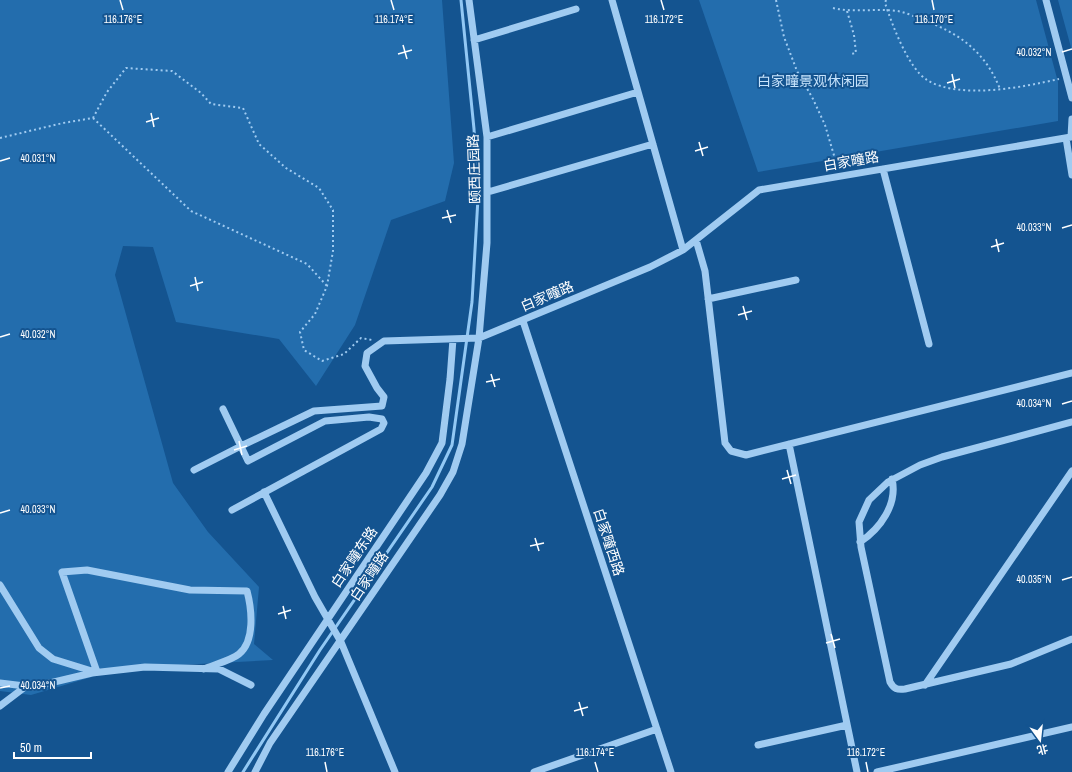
<svg xmlns="http://www.w3.org/2000/svg" width="1072" height="772" font-family="'Archivo Narrow','Noto Sans SC',sans-serif">
	<rect width="100%" height="100%" fill="#145490"/>
	<path fill="#236dad" d="M0,0H442L454,163L445,201L391,220L355,325L316,386L279,339L176,322L153,247L123,246L115,275L173,483L208,532L259,587L254,644L273,660L122,668L31,695L0,691Z
		M699,0H1036L1058,82V121L758,172Z
		M1058,0H1072V51Z"/>
	<g fill="none" stroke-linecap="round" stroke-linejoin="round">
		<path stroke="#92c8f4" stroke-width="3" d="M243,772L320,650L432,487L452,445L472,302L478,198L474,129L461,0"/>
		<path stroke="#a0cbf1" stroke-width="2" stroke-dasharray="2 3" stroke-linecap="butt" d="M776,0L784,37L797,71L813,99L825,125L838,169
			M886,0L885,3C892,24 908,68 927,80C960,100 1023,87 1059,79
			M833,8C854,13 876,8 897,11C905,12 913,16 920,19C958,32 985,51 1000,89
			M847,11L854,35L856,53L851,54
			M93,118L191,211L307,264L327,286
			M0,138L63,123L93,118L107,92L126,68L172,71L201,93L211,104L243,108L259,144L286,168L319,188L333,210V251L327,286L315,314L300,332L304,350L322,361L344,354L361,338L372,340"/>
		<path stroke="#a0cbf1" stroke-width="7" d="M612,0L683,250
			M1046,0L1072,98
			M474,40L576,9
			M487,137L638,92
			M1066,138L1072,175
			M883,169L929,344
			M488,192L653,144
			M696,240L705,271L725,443L731,451L746,455L1072,373
			M708,299L796,280
			M523,321L671,772
			M223,409L248,461L325,421L369,417L382,419L384,423L381,429L232,510
			M1072,422L942,457L920,465L888,482L869,500L859,522L861,547L890,682C894,689 897,690 905,689L1011,664L1072,639
			M789,444L857,772
			M194,470L241,446L314,411L382,406L384,397L377,388L365,366L367,353L384,341L479,338L487,243V137L469,0
			M264,492L315,597L341,642L395,772
			M860,542C880,529 898,504 892,479
			M0,585L39,648L53,659L95,672
			M97,672L62,572L87,570L190,590L247,591C252,610 255,641 239,654C232,660 213,665 204,669
			M0,683L33,687L92,673L145,667L219,669L251,685
			M925,685L1072,471
			M0,706L25,687
			M758,745L847,725
			M228,772L264,714L426,473L442,443L450,379L453,339
			M255,772L270,743L440,495L453,472L462,444L479,338L650,267L683,250L759,190L1071,137L1072,119
			M534,772L657,729
			M877,772L1072,727"/>
	</g>
	<path fill="none" stroke="#fff" stroke-width="1.5" d="M120,0L123,10M391,0L394,10M661,0L664,10M932,0L934,10M403,45L407,59M1062,52L1072,49M398,54L412,50M952,74L955,88M947,83L960,79M151,113L154,127M146,122L159,118M699,142L703,156M695,151L708,147M0,161L10,158M447,210L451,223M442,218L456,215M1062,228L1072,225M996,239L999,252M991,247L1004,243M195,277L198,291M190,286L203,282M743,306L747,320M738,315L752,311M0,337L10,334M491,374L495,387M486,382L500,379M1062,404L1072,401M239,441L242,455M234,450L247,446M787,470L791,484M782,479L796,475M0,513L10,510M535,538L539,551M530,546L544,543M1062,580L1072,577M283,606L286,619M278,614L291,610M831,634L835,648M826,643L840,639M0,688L10,686M579,702L583,716M574,711L588,707M325,762L327,772M595,762L598,772M866,762L868,772"/>
	<g text-anchor="middle" stroke-width="4" stroke-linejoin="round" paint-order="stroke">
		<g font-size="14" fill="#c7e3fc" stroke="#145490">
			<text x="813" y="86">白家疃景观休闲园</text>
		</g>
		<g font-size="14" fill="#fff" stroke="#145490">
			<text transform="translate(851 161) rotate(-10)" y="5">白家疃路</text>
			<text transform="translate(474 169) rotate(-92)" y="5">颐西庄园路</text>
			<text transform="translate(547 296) rotate(-23)" y="5">白家疃路</text>
			<text transform="translate(609 542) rotate(72)" y="5">白家疃西路</text>
			<text transform="translate(354 557) rotate(-56)" y="5">白家疃东路</text>
			<text transform="translate(369 576) rotate(-56)" y="5">白家疃路</text>
		</g>
	</g>
	<g font-size="10" text-anchor="middle" fill="#fff" stroke="#145490" stroke-width="4" stroke-linejoin="round" paint-order="stroke">
		<text x="123" y="23">116.176°E</text>
		<text x="394" y="23">116.174°E</text>
		<text x="664" y="23">116.172°E</text>
		<text x="934" y="23">116.170°E</text>
		<text x="1034" y="56">40.032°N</text>
		<text x="38" y="162">40.031°N</text>
		<text x="1034" y="231">40.033°N</text>
		<text x="38" y="338">40.032°N</text>
		<text x="1034" y="407">40.034°N</text>
		<text x="38" y="513">40.033°N</text>
		<text x="1034" y="583">40.035°N</text>
		<text x="38" y="689">40.034°N</text>
		<text x="325" y="756">116.176°E</text>
		<text x="595" y="756">116.174°E</text>
		<text x="866" y="756">116.172°E</text>
	</g>
	<g transform="translate(1040 740) rotate(165)" stroke="#145490" stroke-width="3" paint-order="stroke">
	<path d="M0-3L7 15L0 10L-7 15Z" fill="#ffffff"/>
	<text y="-6" font-size="11" font-weight="bold" text-anchor="middle" fill="#ffffff">北</text>
	</g>
	<path d="M14 752v6h77v-6" fill="none" stroke="#ffffff" stroke-width="2"/>
	<text x="20" y="752" font-size="12" fill="#ffffff" stroke="#145490" stroke-width="3" paint-order="stroke">50 m</text>
</svg>
